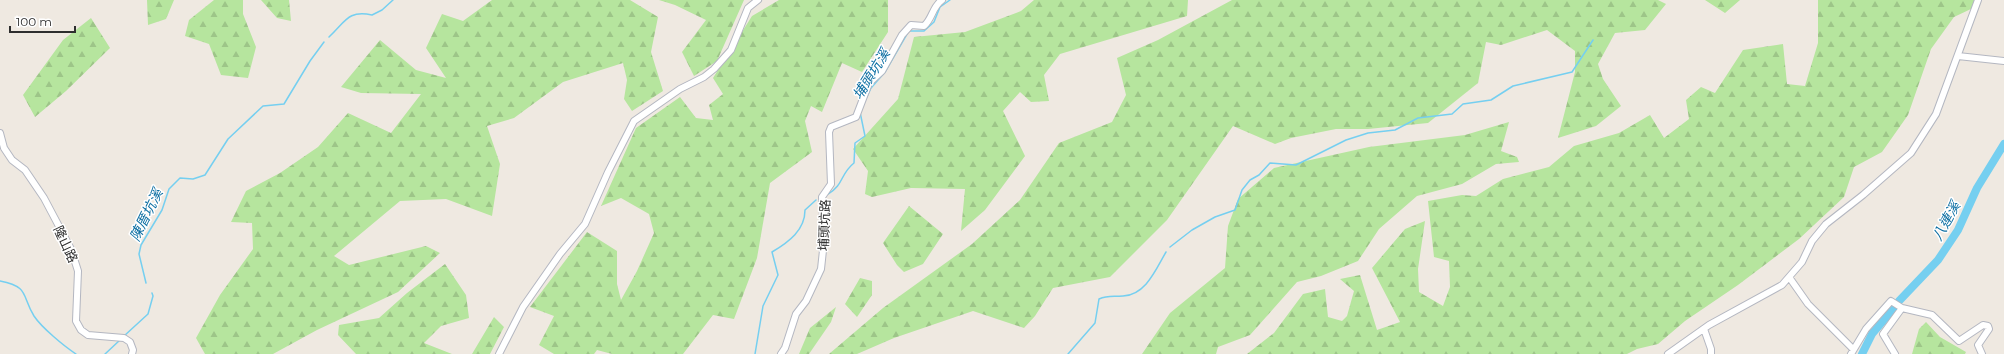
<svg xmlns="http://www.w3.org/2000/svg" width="2004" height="354" font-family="Montserrat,'Noto Sans TC',sans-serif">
	<defs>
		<pattern id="forest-firs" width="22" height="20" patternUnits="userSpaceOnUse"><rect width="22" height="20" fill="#b6e59e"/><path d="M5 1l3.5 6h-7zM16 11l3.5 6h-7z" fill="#9dc588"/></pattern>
	</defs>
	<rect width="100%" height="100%" fill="#efe9e1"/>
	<path fill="url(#forest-firs)" d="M147,0H174L166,19L148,25Z
		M214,0H243V14L256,47L248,78L221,75L209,44L185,36L189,20Z
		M261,0H289L291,21L277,18Z
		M492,0H630L658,17L651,52L663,91L632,111L624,99L627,80L623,63L563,82L514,118L487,126L500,164L492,216L446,199L400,201L334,256L349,265L426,246L440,253L398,292L317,330L273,354H205L196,338L220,295L253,249L252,223L231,222L246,191L280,173L318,147L348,113L391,133L421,94L361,93L341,87L380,40L416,70L446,78L426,48L442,14L463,21Z
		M659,0H744L717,61L694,76L682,52L706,20L675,5Z
		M779,0H888V32L862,72L842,63L822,112L811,106L805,121L812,152L770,183L757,258L734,319L713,315L683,354H612L597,350L594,354H554L539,345L554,316L530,307L587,232L617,251V284L621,300L637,271L654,233L649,214L621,198L601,206L636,128L680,97L696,118L713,120L709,105L723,94L713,78L752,16Z
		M1034,0H1188L1187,16L1060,54L1044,75L1049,101L1031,102L1020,92L1003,111L1025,156L985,210L961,231L965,189L911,188L872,197L865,194L868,171L853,149L898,99L914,37L965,32L1021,11Z
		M1232,0H1658L1666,4L1645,30L1615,33L1598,64L1603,79L1621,106L1596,126L1558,138L1575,72V51L1547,30L1501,45L1486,42L1478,83L1428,123L1368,129H1336L1291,138L1275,144L1233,126L1167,220L1110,277L1053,288L1035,316L1024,328L973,311L894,338L857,354H829L883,308L972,244L1020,200L1059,143L1112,122L1126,95L1117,58L1158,40Z
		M1705,0H1740L1725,13Z
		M1818,0H1976L1973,8L1954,17L1931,49L1908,115L1882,152L1854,167L1844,197L1799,239L1738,285L1685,321L1658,344L1637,349L1627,354H1247L1274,333L1303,294L1325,289L1328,317L1342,321L1347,316L1354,291L1340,279L1360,275L1377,330L1400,322L1372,268L1405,229L1425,221L1418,269L1419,292L1443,306L1450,287L1449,261L1434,257L1428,201L1462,195L1476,196L1503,179L1549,167L1574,146L1619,133L1650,115L1664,138L1689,119L1686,100L1701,87L1715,93L1743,50L1783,44L1787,84L1805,86L1818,43Z
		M91,18L110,48L66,91L35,117L23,95L63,40Z
		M1509,122L1501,151L1517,157L1519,162L1496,164L1462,184L1417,196L1379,229L1358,261L1321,276L1297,282L1250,335L1218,347L1216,354H1142L1170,313L1225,268L1228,226L1238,199L1274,168L1369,147L1465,135Z
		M909,206L943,234L923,264L904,272L897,265L883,243Z
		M445,264L466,295L469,318L441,326L424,343L452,354H356L338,335L339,325L379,318L407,293Z
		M860,278L872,281V295L857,317L845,304Z
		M836,307L831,322L809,354H799L810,328Z
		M494,317L504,327L490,354H472Z
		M1926,322L1940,337L1966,352L1965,354H1912L1919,329Z"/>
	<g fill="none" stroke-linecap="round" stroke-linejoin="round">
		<path stroke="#75cff0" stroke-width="1.5" d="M909,31H924L934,22L940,7L950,0
			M329,37C346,21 348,10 372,15L382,10L393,0
			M865,101L871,88L885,72L907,34
			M828,194C844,185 840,174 854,163L855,143L865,136L860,112
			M1170,247L1192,230L1215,217L1235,210L1242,190L1250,180L1259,175L1270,163L1296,165L1346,140L1368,133L1395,130L1418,118L1452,114L1463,104L1491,100L1513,86L1572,72L1593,40
			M0,281C30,287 21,295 34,316C42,328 64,346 76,354
			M146,283L139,254L141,245L162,210L169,189L180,178L193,179L205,175L228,139L263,106L284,104L310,61L324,42
			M124,336L148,314L153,296L152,293
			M105,354L120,340
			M755,354L763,306L778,275L772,252C789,242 805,230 805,210L816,200
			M1068,354L1095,323L1099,299C1108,295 1113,297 1123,296C1146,295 1156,269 1166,252"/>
		<path stroke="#75cff0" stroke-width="8" d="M1899,301L1938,260L1958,230L1977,188L2004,144
			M1862,354L1872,334L1894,308"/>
		<defs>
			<path id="minor" d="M1958,56L2004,61
				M0,133L4,148L12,160L25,170L44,198L71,249L78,271L76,321L81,330L88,335L124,338L130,342L133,350L132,354
				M1789,277L1808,304L1853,349
				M1704,329L1711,349V354
				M499,354L523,307L560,254L585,224L608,172L634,121L680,89L704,77L714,69L731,50L748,8L758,0
				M781,354L785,348L796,314L806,301L821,269L824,241L822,197L831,184L829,132L831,127L856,117L869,83L882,71L902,35L911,25L924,26C933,18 932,7 942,0
				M1668,354L1709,325L1782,285L1802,262L1812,241L1826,224L1863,195L1911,153L1936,114L1978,0
				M1851,354L1866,329L1891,301L1902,308L1932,315L1959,341L1983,325L1988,326L1989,329L1978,345L1982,354
				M1895,354L1883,334L1902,308"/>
		</defs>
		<use href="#minor" stroke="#b4b7c1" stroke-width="8"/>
		<use href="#minor" stroke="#fff" stroke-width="6"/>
	</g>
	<g text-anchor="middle" stroke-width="3" stroke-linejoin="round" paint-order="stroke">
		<g font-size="13" fill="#2e2e2e" stroke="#fff">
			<text transform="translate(824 225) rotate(-88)" y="5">埔頭坑路</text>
			<text transform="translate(66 244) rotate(65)" y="5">隆山路</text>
		</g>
		<g font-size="14" font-style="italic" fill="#0d6fa3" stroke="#fff">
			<text transform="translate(871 74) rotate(-58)" y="5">埔頭坑溪</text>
			<text transform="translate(146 215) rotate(-64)" y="5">陳厝坑溪</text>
			<text transform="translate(1946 221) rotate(-61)" y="5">八連溪</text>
		</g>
	</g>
	<path d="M10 26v6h65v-6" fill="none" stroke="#2e2e2e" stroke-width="2"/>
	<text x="16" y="26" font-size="12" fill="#2e2e2e" stroke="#ffffff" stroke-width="3" paint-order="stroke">100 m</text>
</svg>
